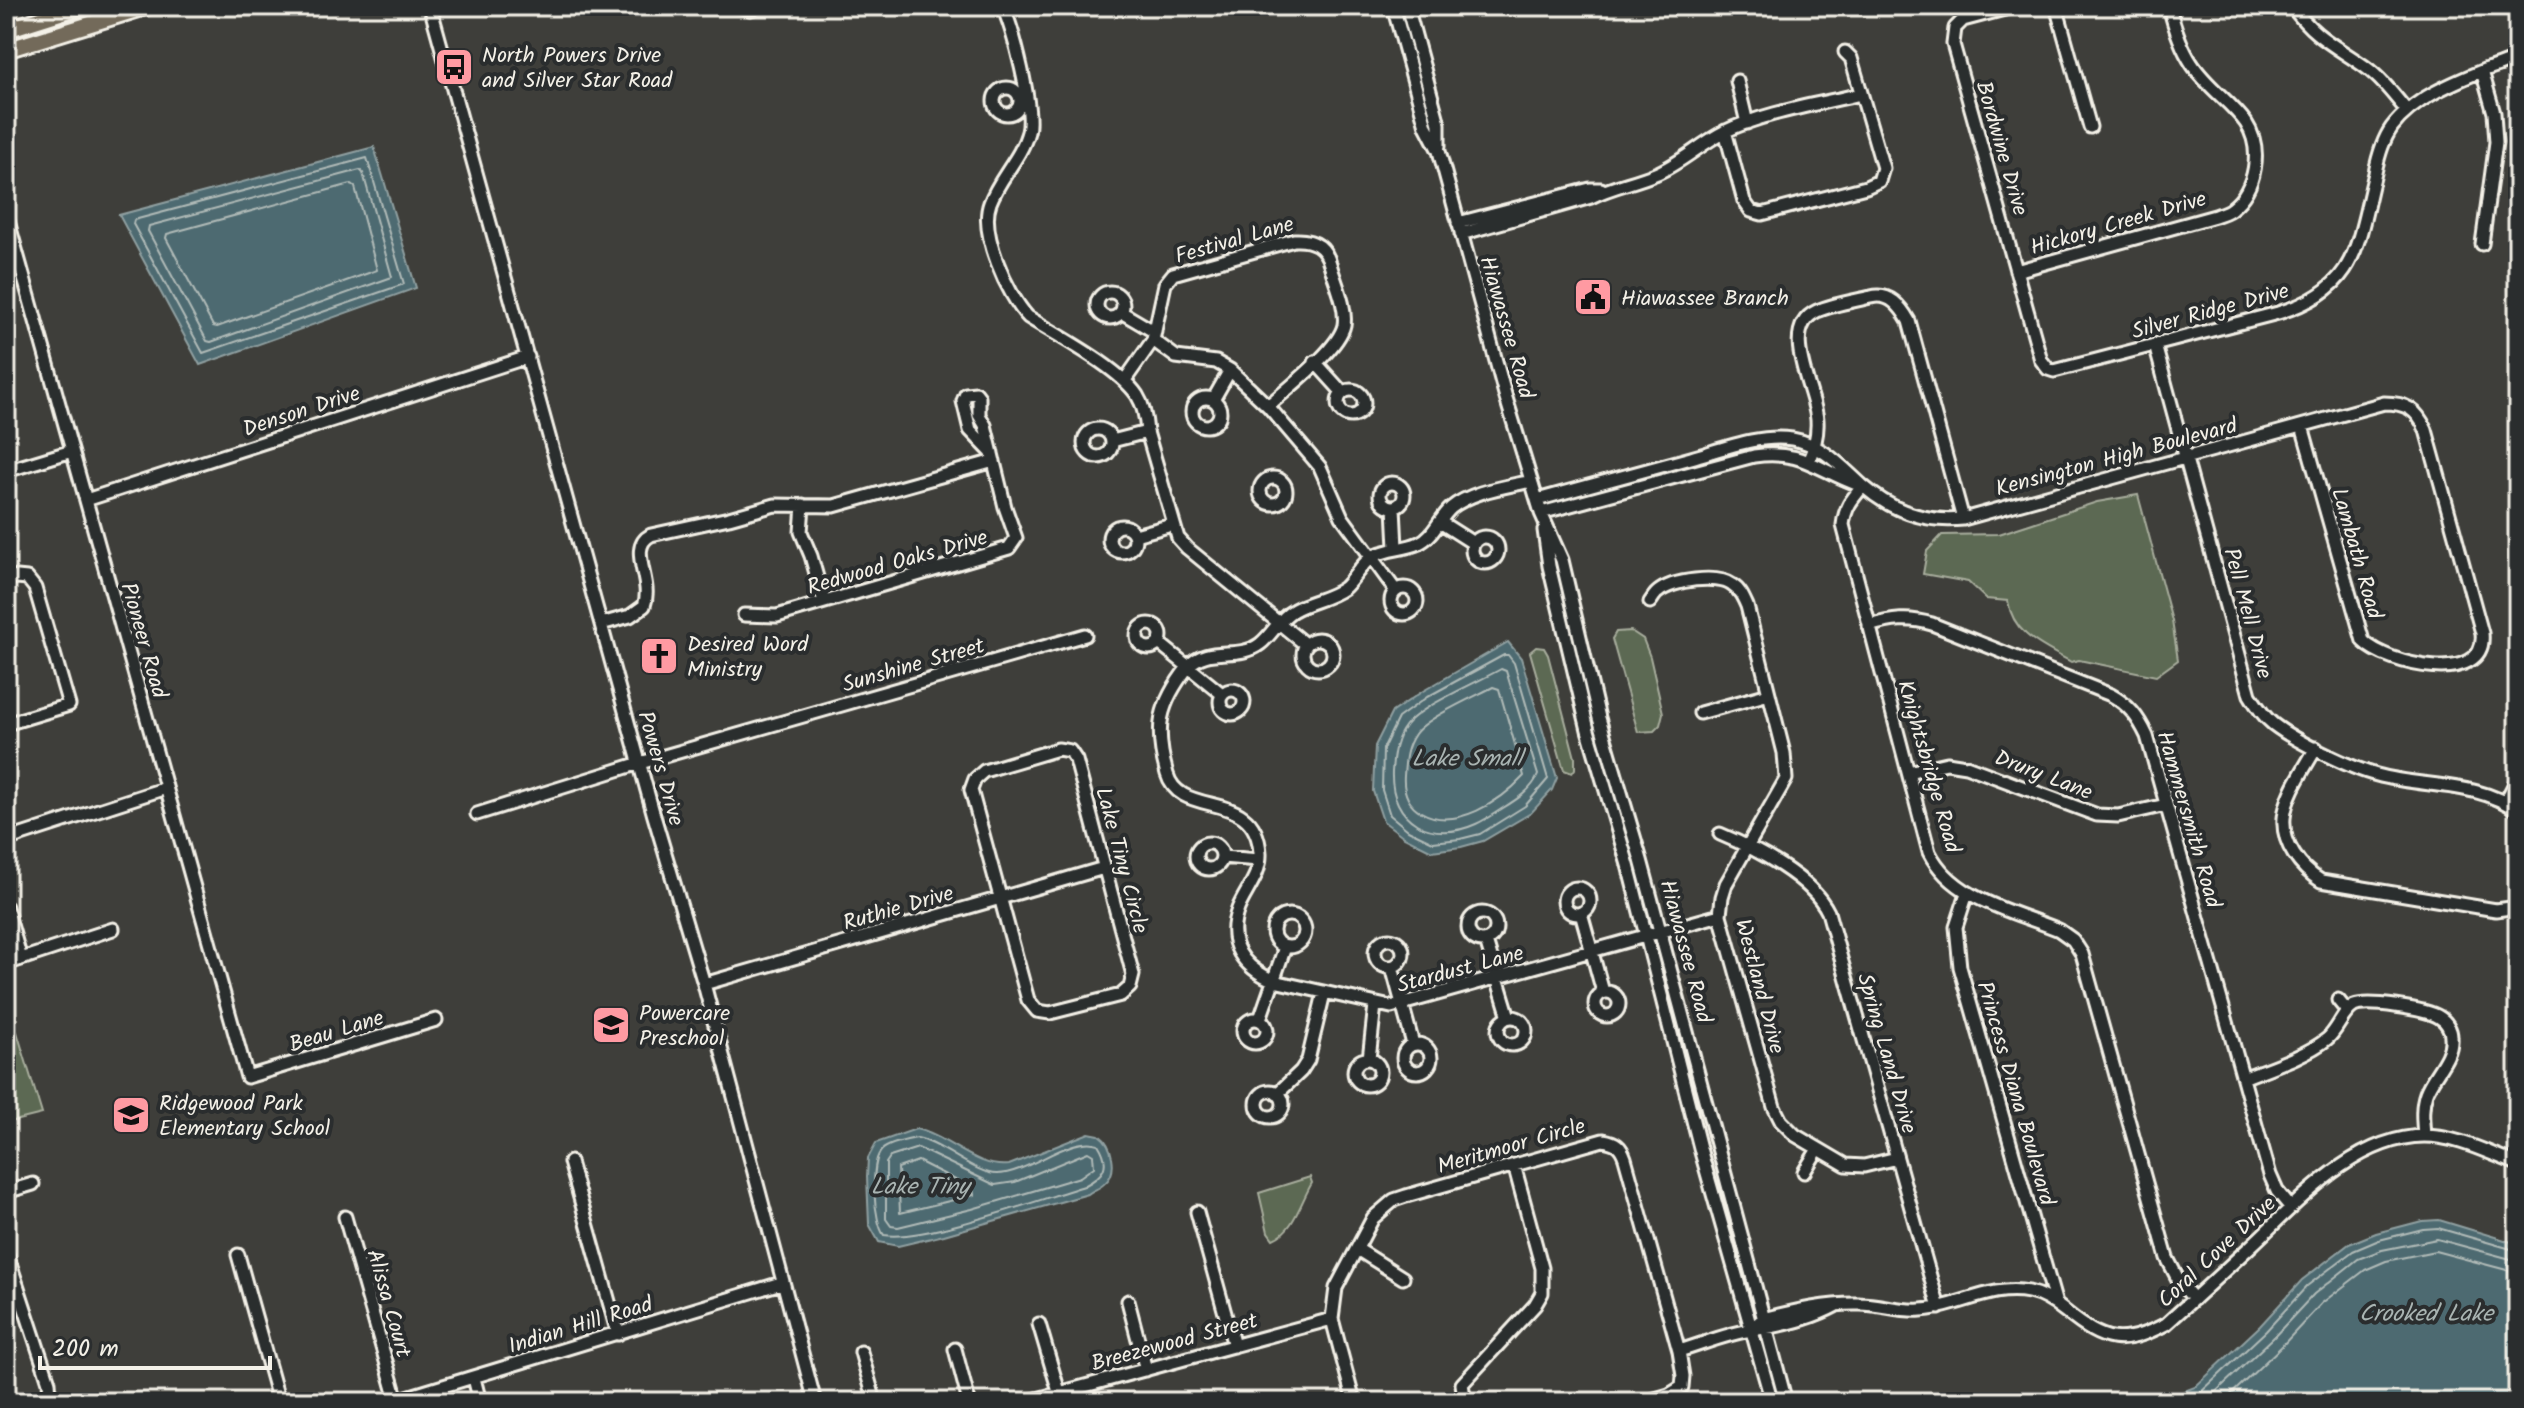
<svg xmlns="http://www.w3.org/2000/svg" width="2524" height="1408" font-family="Kalam,sans-serif">
	<rect width="100%" height="100%" fill="#3e3e3a"/>
	<filter id="ink" filterUnits="userSpaceOnUse"><feTurbulence type="fractalNoise" baseFrequency=".0125" numOctaves="2"/><feDisplacementMap in="SourceGraphic" scale="16" xChannelSelector="R" yChannelSelector="G"/><feConvolveMatrix kernelMatrix="1 2 1 2 8 2 1 2 1" color-interpolation-filters="sRGB"/></filter>
	<g filter="url(#ink)">
		<path fill="#5b6952" stroke="#a8ad9d" stroke-width="2" d="M2138,495L2172,621L2178,660L2156,676L2079,660L2071,662C2043,646 2013,635 2008,601L1986,599L1968,582L1923,574L1927,551L1942,535L1999,534L2097,502Z
			M1631,631L1643,639L1650,657L1663,713L1660,725L1654,731L1638,732L1612,639L1616,632Z
			M1536,647L1544,648L1548,655L1575,758V769L1572,773L1564,770L1530,652Z
			M17,1032L42,1114L6,1123V1035Z
			M1310,1177L1312,1183C1301,1201 1294,1231 1273,1239L1268,1232L1259,1193Z"/>
		<path fill="#4d6a71" stroke="#90a0a1" stroke-width="2" d="M374,147L416,288L200,365L119,215Z
			M1508,642L1521,658L1557,778L1552,790L1531,813L1483,841L1461,847L1432,851L1404,837L1383,821L1373,791L1375,746L1392,712L1423,691Z
			M916,1129C948,1136 976,1169 1009,1165L1089,1133L1099,1135C1112,1144 1119,1171 1105,1183C1101,1188 1093,1190 1088,1194L944,1235L898,1246L879,1242L869,1224L867,1177L868,1158L876,1143Z
			M2439,1220L2518,1244V1402H2156L2195,1387L2260,1326L2302,1280L2349,1244L2376,1233L2422,1221Z"/>
		<g fill="none" stroke-linecap="round" stroke-linejoin="round">
			<path stroke="#b1bbb8" stroke-width="2" d="M367,158L404,284L203,353L133,224L134,220Z
				M360,170L363,173L392,277L211,342L207,341L148,231L149,226Z
				M351,184L355,187L377,270L217,327L213,326L166,238L167,234Z
				M1504,655H1508L1514,663L1548,779L1525,806L1480,834L1460,839L1433,842L1408,830L1390,815L1382,790L1383,749L1398,718L1427,697Z
				M1501,669L1506,671L1538,775C1532,790 1516,800 1503,808C1494,814 1485,820 1476,824C1432,844 1390,822 1392,772C1393,755 1395,739 1406,725C1421,706 1478,682 1501,669Z
				M1493,687L1499,689L1524,776C1501,801 1455,832 1421,812C1407,804 1403,791 1404,776C1405,760 1406,747 1415,734C1426,718 1474,697 1493,687Z
				M917,1138C942,1143 977,1175 997,1174C1028,1174 1071,1134 1098,1144C1112,1166 1103,1176 1084,1186C1041,1199 923,1242 884,1235C874,1223 869,1162 882,1150C889,1143 907,1140 917,1138Z
				M918,1148L995,1185L1015,1182L1088,1152L1093,1155L1094,1167L1080,1177L972,1209L898,1227L891,1226L886,1219V1163L890,1157Z
				M918,1161L973,1189L974,1195L900,1213L898,1168Z
				M2178,1402L2200,1393L2266,1331L2307,1286L2353,1251L2379,1240L2423,1229L2438,1228L2518,1251
				M2205,1402L2273,1338L2314,1294L2358,1259L2382,1250L2437,1239L2518,1261
				M2223,1402L2281,1347L2322,1303L2365,1270L2386,1261L2435,1251L2518,1273"/>
			<defs>
				<path id="minor" d="M430,6L654,816L704,984L815,1402
					M737,6L750,9L760,6
					M1002,6C1013,25 1034,111 1028,132C1021,158 999,178 990,203C979,232 1008,296 1028,317C1058,336 1118,367 1137,395C1144,406 1146,419 1147,432L1178,538L1187,548L1306,645
					M1393,6L1426,126L1439,151L1506,398L1541,513L1562,560L1599,718L1641,860L1786,1402
					M1407,6L1439,124V146
					M2016,6L1963,20L1955,28L1953,44L2041,360L2048,369L2054,371L2278,313C2358,289 2357,245 2375,173C2378,157 2382,141 2392,127C2413,99 2452,83 2484,70C2496,66 2508,63 2518,56
					M2056,6L2090,127
					M2292,6C2314,37 2334,45 2364,66C2381,78 2394,95 2407,111
					M2482,71L2494,113L2496,142L2482,244
					M1737,81L1747,123
					M994 101a13 13 0 1 1 26 0a13 13 0 1 1-26 0Z
					M1725,131L1744,201L1751,211L1762,214L1866,187L1879,181L1883,168L1851,58L1845,52
					M6,214L247,1077L436,1020
					M1458,223L1590,189H1601
					M1461,234L1591,197C1612,186 1634,183 1655,174C1680,164 1700,144 1724,132C1762,113 1819,104 1861,94
					M2016,271L2215,216C2220,214 2228,212 2232,208C2256,189 2263,149 2246,123C2231,102 2207,87 2192,64C2180,46 2174,26 2169,6
					M1097 305a13 13 0 1 1 26 0a13 13 0 1 1-26 0Z
					M1121,312L1155,332
					M1153,340L1176,357L1216,362L1230,370L1268,406L1320,467L1342,517L1396,591
					M2155,345L2250,695C2257,706 2263,716 2273,724C2295,741 2350,768 2377,775C2423,788 2479,781 2518,811
					M1315,362L1343,393
					M1125,380L1153,340L1165,284L1173,274L1294,240C1312,239 1325,245 1330,264C1335,282 1347,307 1344,325C1339,349 1287,389 1268,406
					M1338 403a13 13 0 1 1 26 0a13 13 0 1 1-26 0Z
					M1192 412a14 14 0 1 1 28 0a14 14 0 1 1-28 0Z
					M1213,400L1230,370
					M1084 443a14 14 0 1 1 28 0a14 14 0 1 1-28 0Z
					M1112,441L1147,432
					M1808,462C1814,449 1818,435 1817,420C1815,390 1778,329 1817,311C1833,304 1854,301 1871,297C1890,292 1901,307 1909,321L1963,519
					M6,471L72,451
					M1260 491a13 13 0 1 1 26 0a13 13 0 1 1-26 0Z
					M1531,481C1506,487 1472,491 1451,508C1439,519 1434,536 1419,543C1404,550 1387,548 1372,557C1361,564 1354,579 1344,588C1329,599 1310,601 1294,610C1279,618 1273,634 1260,644C1238,661 1207,644 1188,667C1159,704 1154,728 1167,774C1180,820 1256,786 1260,853C1261,875 1245,891 1238,909C1225,944 1243,967 1274,981L1391,1007L1720,915
					M1380 495a12 12 0 1 1 24 0a12 12 0 1 1-24 0Z
					M1863,486C1852,499 1845,507 1843,525L1929,852C1953,900 2013,911 2059,930L2073,940L2082,954L2167,1258L2180,1283L2194,1299
					M86,500L528,357
					M1537,500C1588,486 1639,472 1691,458C1723,449 1759,434 1792,439C1822,444 1842,467 1863,486C1892,511 1925,523 1963,519L2384,403C2406,403 2417,409 2426,430L2482,633C2488,688 2387,665 2363,641L2302,426
					M803,505L801,532L811,556L824,602
					M1394,507L1396,548
					M1541,513L1754,456C1801,449 1817,470 1859,485
					M1440,522L1473,543
					M1109 539a13 13 0 1 1 26 0a13 13 0 1 1-26 0Z
					M1544,530L1549,566L1588,730L1628,865L1701,1152L1772,1402
					M1135,535L1172,525
					M1472 550a13 13 0 1 1 26 0a13 13 0 1 1-26 0Z
					M6,580L17,577L27,578L35,588L69,705L6,724
					M1391 601a13 13 0 1 1 26 0a13 13 0 1 1-26 0Z
					M1650,602C1653,598 1655,594 1658,592C1672,580 1718,574 1732,585C1740,590 1743,597 1747,606L1784,753L1786,779L1726,884L1722,897L1720,915L1774,1107L1781,1121L1795,1135L1846,1165L1864,1166L1897,1158
					M744,615L777,616L1009,548L1016,538L1005,507L985,425L979,415V397L976,393L966,394L963,401L970,430L992,453
					M1137 636a12 12 0 1 1 24 0a12 12 0 1 1-24 0Z
					M601,624L630,616L644,606C654,581 626,548 651,535L729,518L775,505L834,506L994,461
					M1869,626C1892,619 1909,617 1932,624L2111,695C2129,705 2138,717 2147,736L2270,1175L2277,1191L2291,1208
					M1303 654a15 15 0 1 1 30 0a15 15 0 1 1-30 0Z
					M1159,643L1222,694
					M1220 702a12 12 0 1 1 24 0a12 12 0 1 1-24 0Z
					M1700,713L1769,694
					M2316,748C2305,768 2286,794 2284,818C2282,844 2300,868 2321,881L2496,910L2518,907
					M1058,749L1070,751L1076,760L1133,975L1130,987L1121,995L1050,1013L1037,1011L1028,1000L971,790L975,779L984,771Z
					M1908,772L1947,763L1966,766L2097,815L2118,816L2166,805
					M2506,801L2518,778
					M477,814L640,763L1085,635
					M1720,834C1756,849 1811,877 1828,912L1939,1308
					M6,840L166,788
					M1196 856a13 13 0 1 1 26 0a13 13 0 1 1-26 0Z
					M1222,857L1259,860
					M1564 901a13 13 0 1 1 26 0a13 13 0 1 1-26 0Z
					M1967,893L1956,927L1960,967L2056,1304
					M6,907L21,959
					M1581,913L1603,992
					M1468 927a14 14 0 1 1 28 0a14 14 0 1 1-28 0Z
					M1273 931a16 16 0 1 1 32 0a16 16 0 1 1-32 0Z
					M1375 953a14 14 0 1 1 28 0a14 14 0 1 1-28 0Z
					M1486,941L1509,1017
					M6,964L113,929
					M1392,967L1413,1044
					M704,984L1104,868
					M1595 1004a12 12 0 1 1 24 0a12 12 0 1 1-24 0Z
					M2338,1000L2347,1011
					M1498 1031a14 14 0 1 1 28 0a14 14 0 1 1-28 0Z
					M1243 1031a12 12 0 1 1 24 0a12 12 0 1 1-24 0Z
					M1260,1019L1285,947
					M1403 1058a14 14 0 1 1 28 0a14 14 0 1 1-28 0Z
					M1369,1059L1375,1005
					M1354 1072a13 13 0 1 1 26 0a13 13 0 1 1-26 0Z
					M2243,1078C2268,1068 2306,1056 2327,1039C2338,1030 2342,1013 2354,1006C2368,1000 2426,1009 2439,1017C2446,1021 2451,1029 2451,1037C2453,1058 2432,1075 2426,1093C2421,1107 2423,1122 2424,1136
					M1257 1104a13 13 0 1 1 26 0a13 13 0 1 1-26 0Z
					M1277,1094L1301,1071L1308,1060L1324,993
					M570,1162L618,1334
					M1804,1172L1818,1149
					M6,1192L33,1184
					M1197,1212L1234,1346
					M345,1217L397,1400
					M1357,1249L1403,1278
					M6,1251L49,1382L50,1396L46,1402
					M238,1255L279,1402
					M1128,1301L1146,1370
					M1039,1324L1062,1402
					M1757,1324L1763,1319C1795,1311 1826,1303 1860,1304C1880,1304 1901,1312 1921,1310C1958,1308 1991,1284 2029,1292C2043,1295 2055,1303 2066,1312C2104,1343 2122,1347 2166,1324C2195,1298 2223,1272 2252,1245C2299,1201 2355,1137 2424,1136C2457,1136 2488,1153 2518,1164
					M955,1349L969,1402
					M1679,1351C1703,1344 1728,1333 1752,1330C1781,1326 1809,1320 1835,1306
					M861,1352L875,1402
					M474,1378L480,1402
					M391,1402L781,1283
					M1026,1402L1332,1319
					M1354,1402L1332,1319L1336,1288L1373,1218L1394,1200L1406,1196L1603,1140C1616,1142 1621,1146 1625,1158L1679,1351L1683,1376L1682,1387L1669,1395L1645,1402
					M1468,1402L1464,1396L1462,1384L1535,1305L1542,1293V1268L1514,1165"/>
				<path id="major" d="M6,30L82,6
					M6,50L149,6"/>
			</defs>
			<use href="#minor" stroke="#f4f1e8" stroke-width="17"/>
			<use href="#major" stroke="#f4f1e8" stroke-width="20"/>
			<use href="#minor" stroke="#2a2d2e" stroke-width="11"/>
			<use href="#major" stroke="#736b5a" stroke-width="14"/>
		</g>
	</g>
	<defs>
		<symbol id="bus-square" viewBox="-11 -11 22 22"><rect x="-9" y="-9" width="18" height="18" rx="4" fill="#ff9aa2" stroke="#2a2d2e"/><path d="M-5-6H5V4H4V6H2V4H-2V6H-4V4H-5ZM-3.5-4V0h7V-4ZM-3.5 1.2v1.5H-2V1.2ZM2 1.2v1.5H3.5V1.2Z" fill="#111"/></symbol>
		<symbol id="civic-square" viewBox="-11 -11 22 22"><rect x="-9" y="-9" width="18" height="18" rx="4" fill="#ff9aa2" stroke="#2a2d2e"/><path d="M-.6-6.5H3V-4.5H.6V-3L4-1V1h2V6H-6V1h2V-1L-.6-3ZM-1.2 2.5V6h2.4V2.5Z" fill="#111"/></symbol>
		<symbol id="church-square" viewBox="-11 -11 22 22"><rect x="-9" y="-9" width="18" height="18" rx="4" fill="#ff9aa2" stroke="#2a2d2e"/><path d="M-1.2-6h2.4v3.5h3.3v2.4h-3.3V6h-2.4V-.1h-3.3v-2.4h3.3Z" fill="#111"/></symbol>
		<symbol id="school-square" viewBox="-11 -11 22 22"><rect x="-9" y="-9" width="18" height="18" rx="4" fill="#ff9aa2" stroke="#2a2d2e"/><path d="M0-5L7-2L0 1L-7-2ZM-4 1L0 2.5L4 1V4Q0 6-4 4Z" fill="#111"/></symbol>
	</defs>
	<g fill-rule="evenodd">
		<use href="#bus-square" x="432" y="45" width="44" height="44"/>
		<use href="#civic-square" x="1571" y="275" width="44" height="44"/>
		<use href="#church-square" x="637" y="634" width="44" height="44"/>
		<use href="#school-square" x="589" y="1003" width="44" height="44"/>
		<use href="#school-square" x="109" y="1093" width="44" height="44"/>
	</g>
	<g text-anchor="middle" stroke-width="8" stroke-linejoin="round" paint-order="stroke">
		<g font-size="22" fill="#f4f1e8" stroke="#2a2d2e" text-anchor="start">
			<text x="482" y="62">North Powers Drive<tspan x="482" dy="25">and Silver Star Road</tspan></text>
			<text x="1621" y="305">Hiawassee Branch</text>
			<text x="687" y="651">Desired Word<tspan x="687" dy="25">Ministry</tspan></text>
			<text x="639" y="1020">Powercare<tspan x="639" dy="25">Preschool</tspan></text>
			<text x="159" y="1110">Ridgewood Park<tspan x="159" dy="25">Elementary School</tspan></text>
		</g>
		<g font-size="22" fill="#f4f1e8" stroke="#2a2d2e">
			<text transform="translate(2003 148) rotate(74)" y="8">Bordwine Drive</text>
			<text transform="translate(2118 222) rotate(-16)" y="8">Hickory Creek Drive</text>
			<text transform="translate(1234 239) rotate(-16)" y="8">Festival Lane</text>
			<text transform="translate(2210 310) rotate(-15)" y="8">Silver Ridge Drive</text>
			<text transform="translate(1508 327) rotate(74)" y="8">Hiawassee Road</text>
			<text transform="translate(301 410) rotate(-18)" y="8">Denson Drive</text>
			<text transform="translate(2116 456) rotate(-15)" y="8">Kensington High Boulevard</text>
			<text transform="translate(2358 553) rotate(74)" y="8">Lambath Road</text>
			<text transform="translate(897 561) rotate(-16)" y="8">Redwood Oaks Drive</text>
			<text transform="translate(2249 613) rotate(75)" y="8">Pell Mell Drive</text>
			<text transform="translate(145 640) rotate(74)" y="8">Pioneer Road</text>
			<text transform="translate(913 664) rotate(-16)" y="8">Sunshine Street</text>
			<text transform="translate(1930 766) rotate(74)" y="8">Knightsbridge Road</text>
			<text transform="translate(662 768) rotate(74)" y="8">Powers Drive</text>
			<text transform="translate(2044 774) rotate(21)" y="8">Drury Lane</text>
			<text transform="translate(2190 819) rotate(74)" y="8">Hammersmith Road</text>
			<text transform="translate(1123 860) rotate(75)" y="8">Lake Tiny Circle</text>
			<text transform="translate(898 907) rotate(-16)" y="8">Ruthie Drive</text>
			<text transform="translate(1687 951) rotate(75)" y="8">Hiawassee Road</text>
			<text transform="translate(1460 968) rotate(-15)" y="8">Stardust Lane</text>
			<text transform="translate(1761 986) rotate(75)" y="8">Westland Drive</text>
			<text transform="translate(336 1030) rotate(-17)" y="8">Beau Lane</text>
			<text transform="translate(1888 1053) rotate(74)" y="8">Spring Land Drive</text>
			<text transform="translate(2017 1093) rotate(74)" y="8">Princess Diana Boulevard</text>
			<text transform="translate(1511 1145) rotate(-16)" y="8">Meritmoor Circle</text>
			<text transform="translate(2216 1251) rotate(-43)" y="8">Coral Cove Drive</text>
			<text transform="translate(390 1303) rotate(74)" y="8">Alissa Court</text>
			<text transform="translate(580 1324) rotate(-17)" y="8">Indian Hill Road</text>
			<text transform="translate(1174 1341) rotate(-15)" y="8">Breezewood Street</text>
		</g>
		<g font-size="24" font-style="italic" fill="#a9b4b2" stroke="#2a2d2e">
			<text x="1467" y="766">Lake Small</text>
			<text x="920" y="1194">Lake Tiny</text>
			<text x="2426" y="1321">Crooked Lake</text>
		</g>
	</g>
	<rect width="2524" height="1408" fill="none" stroke="#2a2d2e" stroke-width="32"/>
	<rect x="16" y="16" width="2492" height="1376" fill="none" stroke="#f4f1e8" stroke-width="3" filter="url(#ink)"/>
	<path d="M40 1356v12h230v-12" fill="none" stroke="#f4f1e8" stroke-width="4"/>
	<text x="52" y="1356" font-size="24" fill="#f4f1e8" stroke="#2a2d2e" stroke-width="6" paint-order="stroke">200 m</text>
</svg>
